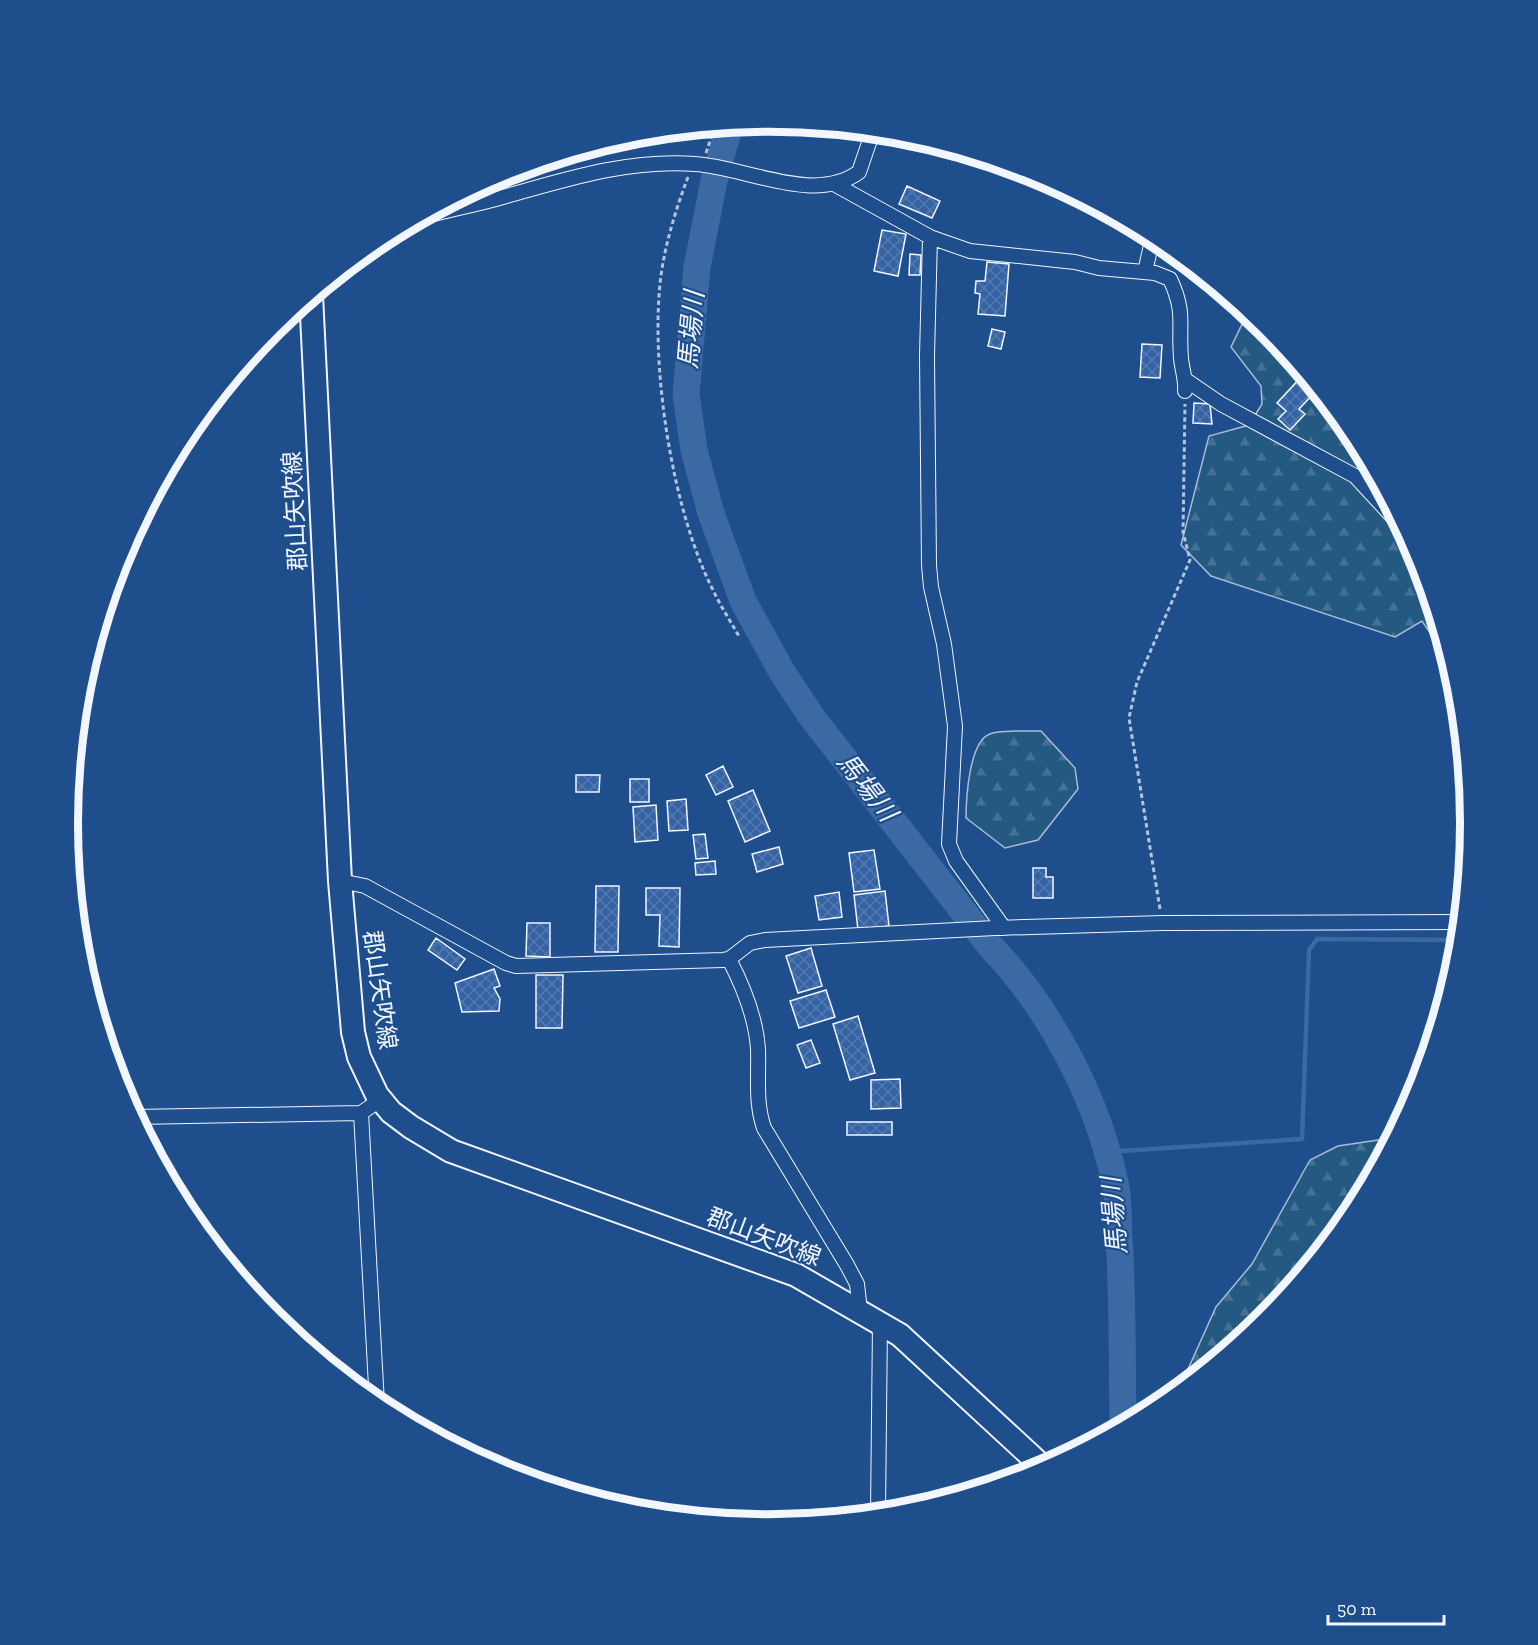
<svg xmlns="http://www.w3.org/2000/svg" width="1538" height="1645" font-family="'Zilla Slab','Noto Sans JP',serif">
	<defs>
		<pattern id="forest-firs" width="22" height="20" patternUnits="userSpaceOnUse" patternTransform="scale(1.5)"><rect width="22" height="20" fill="#245a82"/><path d="M5 1l3.5 6h-7zM16 11l3.5 6h-7z" fill="#447295"/></pattern>
		<pattern id="building-cross-hatch" width="8" height="8" patternUnits="userSpaceOnUse" patternTransform="scale(1.5)"><rect width="8" height="8" fill="#3563a3"/><path d="M0 0l8 8M0 8l8-8" fill="none" stroke="#537ab1"/></pattern>
	</defs>
	<rect width="100%" height="100%" fill="#1f4e8c"/>
	<path fill="url(#forest-firs)" stroke="#a8bbd7" stroke-width="1.5" d="M1248,312L1265,327L1352,433L1417,554L1448,654L1443,652L1422,621L1395,637L1211,576L1181,545L1209,436L1249,425L1262,404L1261,386L1231,347Z
		M1014,731H1041L1075,768L1078,789L1038,840L1005,848L966,818C966,800 969,741 990,734C997,731 1006,732 1014,731Z
		M1392,1138L1352,1213L1265,1319L1179,1389L1216,1307L1252,1264L1310,1160L1338,1146Z"/>
	<g fill="none" stroke-linecap="round" stroke-linejoin="round">
		<path stroke="#3b69a3" stroke-width="4.5" d="M1107,1152L1302,1139L1309,950L1317,939L1459,940"/>
		<path stroke="#3b69a3" stroke-width="27" d="M730,125L714,181L697,267L686,394L694,450L711,513L743,601L782,672L811,716L991,947C1050,1008 1096,1097 1114,1178C1119,1197 1118,1218 1119,1238C1123,1300 1122,1362 1123,1425"/>
	</g>
	<path fill="url(#building-cross-hatch)" stroke="#f2f6ff" stroke-width="1.5" d="M907,186L940,201L932,218L899,204Z
		M882,230L906,234L898,276L874,271Z
		M910,254L921,255L920,275H909Z
		M987,262L1009,264L1005,316L978,314L980,294L975,293L976,281H985Z
		M992,329L1005,332L1001,349L988,346Z
		M1142,344L1162,345L1160,378L1140,377Z
		M1304,374L1317,390L1299,409L1305,414L1290,430L1278,419L1286,411L1277,403Z
		M1194,403L1210,404L1212,424L1193,423Z
		M723,766L733,787L716,795L706,775Z
		M576,775H600L599,792H576Z
		M630,779H649V802H630Z
		M753,790L770,831L745,842L728,801Z
		M686,799L688,830L669,831L667,801Z
		M656,805L658,840L635,842L633,807Z
		M705,834L708,858L696,859L693,835Z
		M779,847L783,864L757,872L752,854Z
		M874,850L880,889L854,892L849,853Z
		M715,861L716,874L696,875L695,863Z
		M1033,868H1046V877H1053V898H1033Z
		M596,886H619L618,952H595Z
		M646,888H680L679,947L659,946L660,915H646Z
		M885,891L889,926L858,930L854,895Z
		M839,892L842,917L819,920L815,896Z
		M527,923H550V957L526,956Z
		M436,938L465,959L457,970L428,950Z
		M811,948L822,986L798,993L786,956Z
		M494,969L500,986L494,988L500,999L499,1011L462,1012L455,983Z
		M536,975H563L562,1028H536Z
		M826,990L835,1017L799,1028L790,1001Z
		M858,1016L875,1073L850,1080L833,1024Z
		M811,1040L820,1063L806,1068L797,1045Z
		M900,1079L901,1108L871,1109V1080Z
		M847,1122H892V1135H847Z"/>
	<g fill="none" stroke-linecap="round" stroke-linejoin="round">
		<defs>
			<path id="minor" d="M836,185L930,237L970,251L1075,262L1099,268L1155,273L1170,279C1186,313 1178,324 1181,358C1182,370 1186,379 1185,391
				M419,218C447,210 475,205 503,197C567,179 629,159 695,164C746,167 814,205 859,172L873,131
				M930,237L927,356L929,565L931,587L944,644L955,726L949,844L956,861L1004,928
				M1150,249L1166,245
				M1145,272L1153,236
				M1186,380L1221,404L1355,476L1404,529
				M1417,554L1426,585
				M340,881L365,886L506,963L516,966L723,960L729,959L750,943L765,940L995,928L1163,923L1461,922
				M729,959C743,986 756,1017 758,1049C759,1076 755,1102 764,1128L847,1265L857,1284L860,1311
				M361,1113L377,1404
				M135,1117L361,1113L380,1100
				M878,1513L880,1322"/>
			<path id="primary" d="M311,295L340,881L353,1032L359,1057L377,1095L391,1112L411,1127L451,1151L796,1275L900,1335L1043,1467"/>
		</defs>
		<use href="#minor" stroke="#f2f6ff" stroke-width="16"/>
		<use href="#primary" stroke="#f2f6ff" stroke-width="26"/>
		<path stroke="#b3c4dc" stroke-width="3" stroke-dasharray="4.5 3" stroke-linecap="butt" d="M706,153L715,126
			M688,177C674,214 661,257 659,296C653,382 674,514 713,590C721,607 731,622 740,638
			M1160,909L1129,718L1137,682L1190,560L1183,532L1185,404"/>
		<use href="#minor" stroke="#1f4e8c" stroke-width="14"/>
		<use href="#primary" stroke="#1f4e8c" stroke-width="22"/>
	</g>
	<g text-anchor="middle" stroke-width="4.5" stroke-linejoin="round" paint-order="stroke">
		<g font-size="24" fill="#f2f6ff" stroke="#1f4e8c">
			<text transform="translate(295 511) rotate(-93)" y="8">郡山矢吹線</text>
			<text transform="translate(380 990) rotate(82)" y="8">郡山矢吹線</text>
			<text transform="translate(764 1237) rotate(21)" y="8">郡山矢吹線</text>
		</g>
		<g font-size="26" font-style="italic" fill="#f2f6ff" stroke="#1f4e8c">
			<text transform="translate(691 330) rotate(-85)" y="9">馬場川</text>
			<text transform="translate(867 787) rotate(52)" y="9">馬場川</text>
			<text transform="translate(1114 1216) rotate(-95)" y="9">馬場川</text>
		</g>
	</g>
	<path d="M0 0H1538V1645H0ZM78 823a691 691 0 1 1 1382 0a691 691 0 1 1-1382 0Z" fill="#1f4e8c" fill-rule="evenodd"/>
	<path fill="none" stroke="#f2f6ff" stroke-width="8" d="M78 823a691 691 0 1 1 1382 0a691 691 0 1 1-1382 0Z"/>
	<path d="M1328 1615v9h116v-9" fill="none" stroke="#f2f6ff" stroke-width="3"/>
	<text x="1337" y="1615" font-size="18" fill="#f2f6ff" stroke="#1f4e8c" stroke-width="4.5" paint-order="stroke">50 m</text>
</svg>
